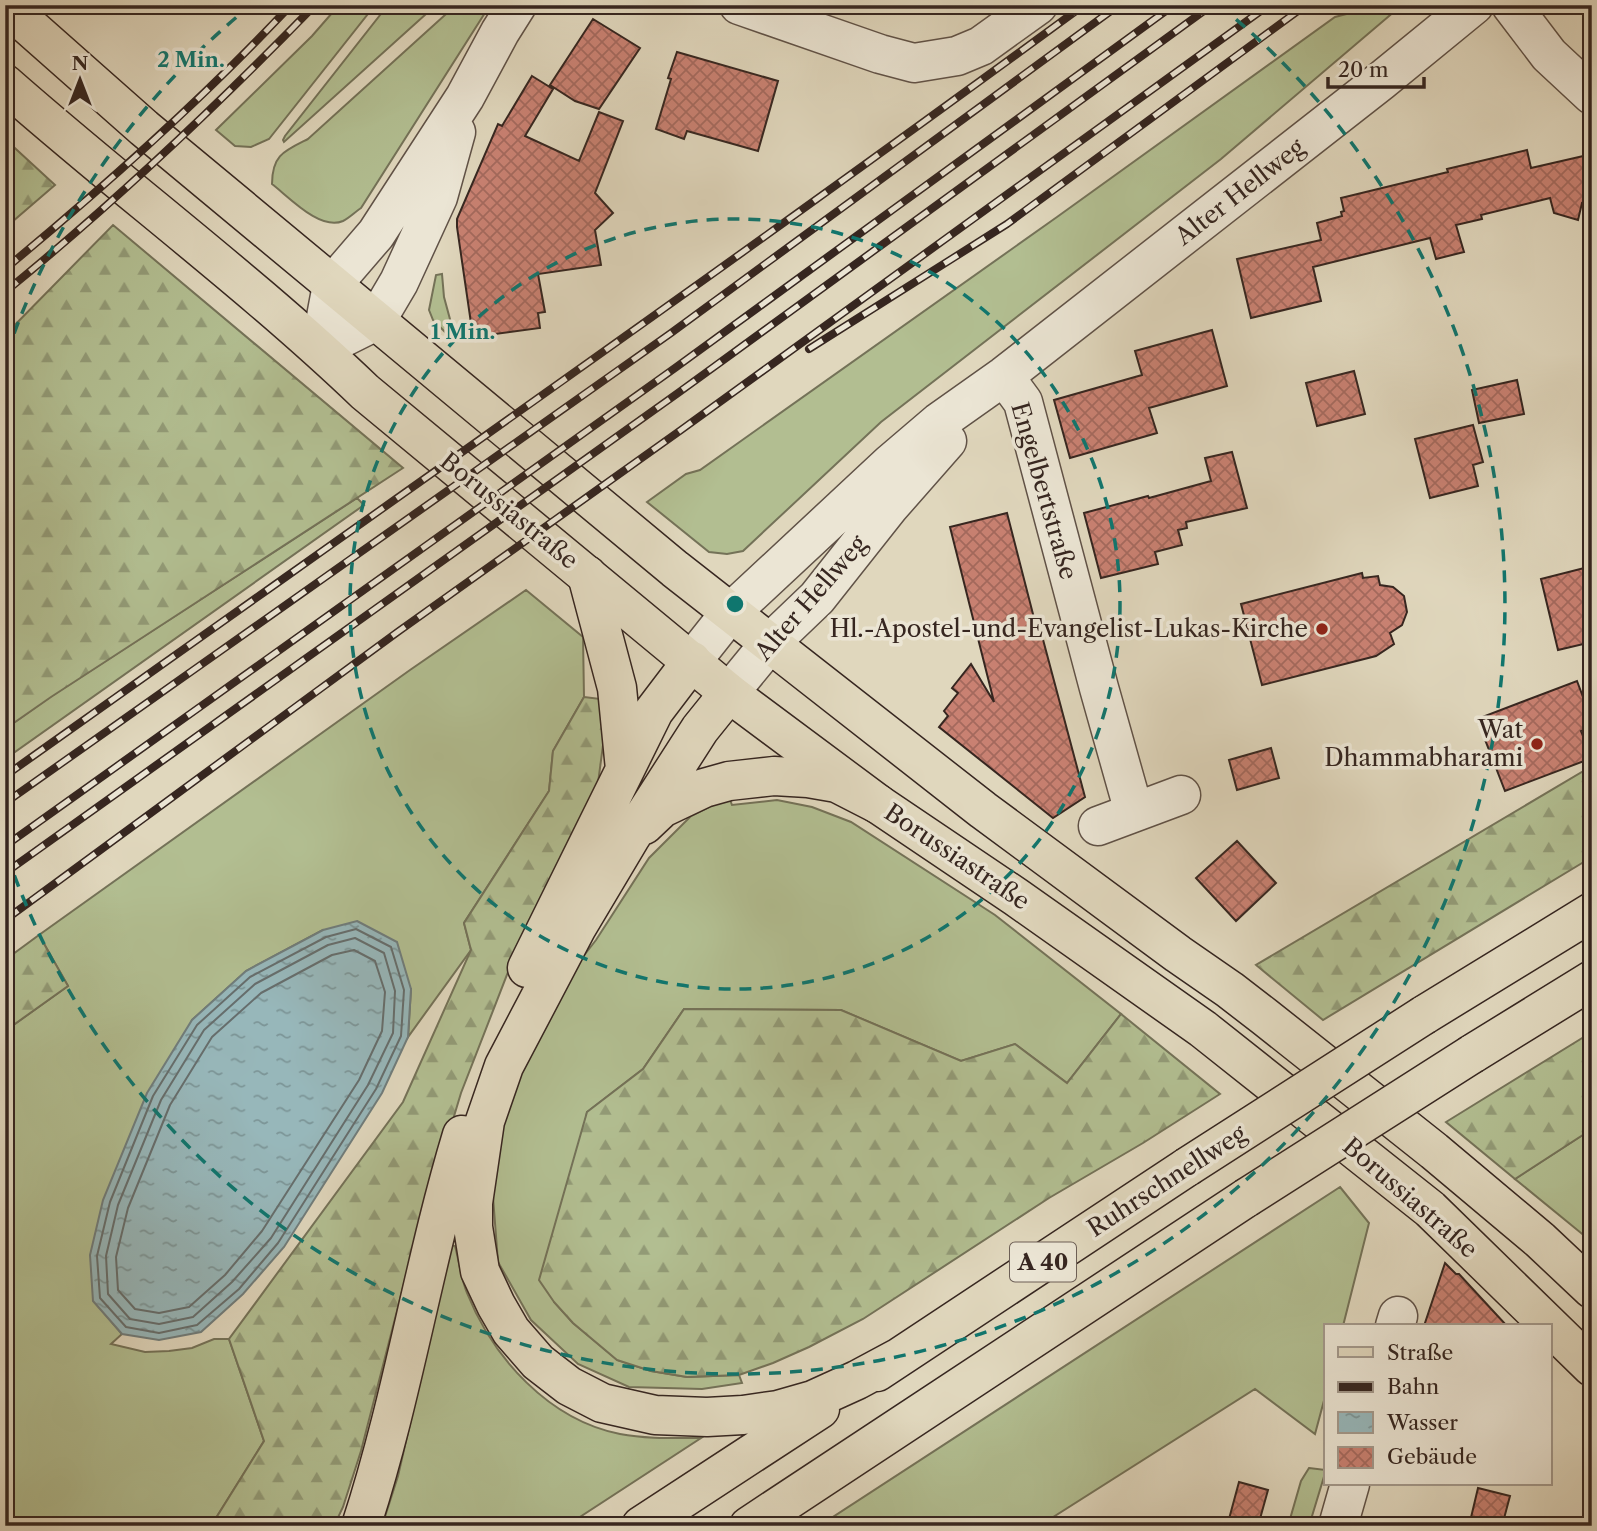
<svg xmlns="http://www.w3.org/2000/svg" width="1597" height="1531" font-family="'Libre Caslon Text',serif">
	<defs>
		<pattern id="forest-firs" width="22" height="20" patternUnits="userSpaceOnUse" patternTransform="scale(1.75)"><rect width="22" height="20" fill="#b2be91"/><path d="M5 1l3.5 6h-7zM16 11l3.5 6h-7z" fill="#929a76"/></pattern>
		<pattern id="water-ripples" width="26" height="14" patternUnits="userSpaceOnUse" patternTransform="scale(1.75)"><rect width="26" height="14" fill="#97b7ba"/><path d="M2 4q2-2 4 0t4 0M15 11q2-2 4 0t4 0" fill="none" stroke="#7c9597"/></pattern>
		<pattern id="building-cross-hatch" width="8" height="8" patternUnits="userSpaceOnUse" patternTransform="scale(1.75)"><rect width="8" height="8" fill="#c98172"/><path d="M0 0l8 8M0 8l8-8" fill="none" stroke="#a4695d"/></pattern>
	</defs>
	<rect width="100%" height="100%" fill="#e0d7bd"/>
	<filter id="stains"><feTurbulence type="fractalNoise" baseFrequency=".00286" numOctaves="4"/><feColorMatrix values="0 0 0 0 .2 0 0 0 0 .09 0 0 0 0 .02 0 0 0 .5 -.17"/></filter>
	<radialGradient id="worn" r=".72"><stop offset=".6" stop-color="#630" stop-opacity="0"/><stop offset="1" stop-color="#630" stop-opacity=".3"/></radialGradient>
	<path fill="#b2be91" stroke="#747258" stroke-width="2" d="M339,5H375L269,139L251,147L235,146L216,130L312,36Z
		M388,5H436L284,142L283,140L285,136Z
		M456,5H490L361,208C355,212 349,218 343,221C320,231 289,197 272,184C272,155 284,151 308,139Z
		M1381,5H1402L1221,159L881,422L743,551L727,554L709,552L647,502L686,474L700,470L1057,217L1335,17Z
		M442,274L444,297L454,334L449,336L433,320L429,310L436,275Z
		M357,498L364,505L5,759V729L50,697Z
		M526,590L583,637L584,697L553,751L549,791L464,923L471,950L408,1037L411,989L323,930L246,971L192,1020L93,1300L122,1334L111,1344L145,1352L169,1351L192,1348L214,1339H229L264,1441L211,1526H5V1031L68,986L39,935L410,670Z
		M729,797L732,805L777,800L812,807L851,822L995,915L1121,1014L1067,1083L1015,1044L961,1061L841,1010L684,1009L643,1069L587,1112L554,1302L573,1323L618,1360L651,1371L687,1377L739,1375L742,1383L702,1389L629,1387L578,1364L531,1320L498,1262L492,1184L510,1092L547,1003L596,940L649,858L691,816Z
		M1592,1129V1242L1515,1179Z
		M1340,1187L1369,1223L1343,1326H1326V1393L1315,1434L1255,1389L1039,1526H819Z
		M451,1245L455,1246C459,1261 461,1278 467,1293C493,1358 549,1420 620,1434C646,1439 674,1438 701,1438L566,1526H382L398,1476Z
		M1309,1468L1326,1470L1309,1526H1288L1301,1481Z"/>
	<path fill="url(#forest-firs)" stroke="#747258" stroke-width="2" d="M5,139L55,185L5,228Z
		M113,225L403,468L51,697L5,729V335Z
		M584,697L609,700L598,783L510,967L461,1093L407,1272L361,1451L343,1507L334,1526H211L264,1441L229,1339L403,1102L471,950L464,923L549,791L553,751Z
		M1592,766V857L1323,1020L1256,965Z
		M39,935L68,986L5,1031V960Z
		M684,1009L841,1010L961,1061L1015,1044L1067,1083L1121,1014L1220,1094L1143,1143L1049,1198L863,1319L809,1347L773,1363L739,1375L687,1377L651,1371L617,1360L573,1323L554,1302L539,1280L587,1112L643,1069Z
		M1592,1032V1129L1515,1179L1446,1122Z"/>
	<path fill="url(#water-ripples)" stroke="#707d7c" stroke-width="2" d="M357,921L397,942L411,989L408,1037L382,1093L284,1247L243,1294L201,1332L159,1340L122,1334L93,1301L90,1255L103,1200L147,1093L192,1020L246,971L323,930Z"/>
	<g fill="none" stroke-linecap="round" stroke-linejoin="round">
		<path stroke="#666e6d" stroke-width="2" d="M356,929L391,947L404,990L401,1036L376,1089L278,1243L239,1289L197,1325L159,1333L126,1327L100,1298L97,1256L110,1202L153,1096L197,1025L250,977L326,937Z
			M355,938L384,953L395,991L393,1033L368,1085L271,1238L232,1282L193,1317L159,1324L130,1319L108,1294L106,1256L118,1205L161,1100L204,1030L255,984L328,945Z
			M354,950L375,961L385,992L382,1031L359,1080L262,1231L225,1275L189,1307L159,1313L135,1309L118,1290L116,1257L128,1208L170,1105L212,1037L261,993L332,955Z"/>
	</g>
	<path fill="url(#building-cross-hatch)" stroke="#362620" stroke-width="2" d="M593,19L640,48L599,109L575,101L550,85Z
		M677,52L778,81L758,151L687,131L684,139L656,129L671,79L668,78Z
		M532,76L553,89L525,136L579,161L599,112L623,121L595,193L613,213L595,230L601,265L538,274L545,312L538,313L540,328L473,337L457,227V219L498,124L502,126Z
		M1527,150L1531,168L1592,154V206L1582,203L1578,220L1554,213L1550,198L1481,215L1482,219L1456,225L1464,252L1436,259L1430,238L1313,267L1321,301L1251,318L1237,259L1321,240L1317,223L1342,216L1341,212L1344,211L1341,198L1448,172L1447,169Z
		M1212,330L1227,386L1149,408L1157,433L1070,458L1054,400L1142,375L1135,351Z
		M1354,371L1365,414L1317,426L1306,383Z
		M1517,380L1524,414L1479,423L1472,390Z
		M1473,425L1483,462L1473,465L1478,486L1430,498L1415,439Z
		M1232,452L1247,508L1186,522L1187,528L1178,530L1182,545L1155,552L1158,564L1101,578L1084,513L1148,496L1149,498L1211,481L1205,458Z
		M1007,513L1034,618L1037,617L1085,797L1053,818L939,727L948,716L944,711L958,693L952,688L971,664L994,702L950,527Z
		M1592,566V642L1558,650L1541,579Z
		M1362,573L1363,578L1378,576L1380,585L1393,587L1404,596L1407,612L1402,625L1390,633L1394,644L1376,656L1262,685L1241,604Z
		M1577,681L1592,721V727L1581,731L1592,758L1505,791L1477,719Z
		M1271,748L1279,778L1237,790L1229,760Z
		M1237,841L1276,883L1236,921L1196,878Z
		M1445,1263L1456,1274H1459L1507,1326H1424Z
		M1239,1482L1268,1490L1258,1526L1229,1519Z
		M1478,1488L1510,1496L1502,1526H1469Z"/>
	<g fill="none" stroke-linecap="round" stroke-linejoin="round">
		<defs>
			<path id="minor" d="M739,5L880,54L914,63L957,56L981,46L1038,5
				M1511,5L1549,55L1592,95
				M320,349L332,285L376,234L465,97L500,32L517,5
				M320,349L376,321L399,282L438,197L456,132
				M1004,376L1023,402L1099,688L1134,812
				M692,661L730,613L891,463L939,422L1004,376L1381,81L1474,5
				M729,693L770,643L817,598L889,507L947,441
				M1098,826L1181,795
				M1395,1326L1398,1316
				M1338,1526L1350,1484"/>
			<path id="major" d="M5,5L144,128L675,569L983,810L1178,954L1230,990L1265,1017L1434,1151L1540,1240L1592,1289
				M5,84C124,189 251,283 365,392L729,693L878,804L1016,897L1203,1029L1430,1209L1592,1367"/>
			<path id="highway" d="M587,575L617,688L625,769
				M729,693L700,729L630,838L577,927L504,1066L485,1121L473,1203V1227L480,1271L496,1305L511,1331L538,1362L569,1386L602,1403L655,1415L707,1417L743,1415L778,1410L813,1400L857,1380L898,1358
				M644,825L662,808L704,788L729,781L774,776L808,778L837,783L878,804
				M527,968L654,711L692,661
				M1424,1015L1592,912
				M1472,1054L1592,980
				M877,1372L1187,1167
				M361,1526C403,1398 423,1264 462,1135
				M641,1526L820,1409
				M749,1526L1246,1198"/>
		</defs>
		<use href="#minor" stroke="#605247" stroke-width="41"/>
		<use href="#major" stroke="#362620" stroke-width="41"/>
		<use href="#highway" stroke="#362620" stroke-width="41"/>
		<use href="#minor" stroke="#ebe5d4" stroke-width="38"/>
		<use href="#major" stroke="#e0d7bd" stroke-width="38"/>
		<use href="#highway" stroke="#e0d7bd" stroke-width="38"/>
		<defs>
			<path id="rail" d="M5,269C105,186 202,100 291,5
				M5,292C114,203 217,106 315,5
				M809,349L1007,224L1306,5
				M5,776C365,520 727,267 1084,5
				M5,803L671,333L1119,5
				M5,846L675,368L1174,5
				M5,873L678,393L1212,5
				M5,920L399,631L681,430L1269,5"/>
		</defs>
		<use href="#rail" stroke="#362620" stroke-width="8"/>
		<use href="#rail" stroke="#ebe5d4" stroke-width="5" stroke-dasharray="16" stroke-linecap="butt"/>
		<defs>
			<path id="highway-bridge" d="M1187,1167L1424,1015
				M1246,1198L1472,1054"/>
		</defs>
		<use href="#highway-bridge" stroke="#362620" stroke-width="41" stroke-linecap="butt"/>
		<use href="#highway-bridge" stroke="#e0d7bd" stroke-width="38"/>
	</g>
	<g fill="none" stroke="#0f766e" stroke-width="3.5" stroke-dasharray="12 9">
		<circle cx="735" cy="604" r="385"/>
		<path d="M7 353A770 770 0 0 1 250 6M1220 6A770 770 0 1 1 7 855"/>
	</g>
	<g fill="#8f2418" stroke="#ebe5d4" stroke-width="2.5">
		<circle cx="1322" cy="629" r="7"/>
		<circle cx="1537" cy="744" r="7"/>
	</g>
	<g text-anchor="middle" stroke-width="7" stroke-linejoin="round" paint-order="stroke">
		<rect fill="#ebe5d4" stroke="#6c5f56" stroke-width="2" x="1010" y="1242.5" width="66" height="39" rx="5"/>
		<g font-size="23" font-weight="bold" fill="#362620">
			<text x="1043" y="1270">A 40</text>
		</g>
		<g font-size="24" fill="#362620" stroke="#ebe5d4">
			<text transform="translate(1240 192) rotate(-38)" y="8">Alter Hellweg</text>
			<text transform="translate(1044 491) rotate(74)" y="8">Engelbertstraße</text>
			<text transform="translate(509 511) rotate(39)" y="8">Borussiastraße</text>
			<text transform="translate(811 598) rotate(-49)" y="8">Alter Hellweg</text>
			<text transform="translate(957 857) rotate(34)" y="8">Borussiastraße</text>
			<text transform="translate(1167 1181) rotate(-33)" y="8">Ruhrschnellweg</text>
			<text transform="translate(1410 1198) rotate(41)" y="8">Borussiastraße</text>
		</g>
		<g font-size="24" fill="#362620" stroke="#ebe5d4" text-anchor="end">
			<text x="1308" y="637">Hl.-Apostel-und-Evangelist-Lukas-Kirche</text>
			<text x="1523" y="738">Wat<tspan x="1523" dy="28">Dhammabharami</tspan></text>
		</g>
	</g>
	<circle cx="735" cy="604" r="10" fill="#0f766e" stroke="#ebe5d4" stroke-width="3.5"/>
	<g font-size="21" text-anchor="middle" font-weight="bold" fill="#0f766e" stroke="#ebe5d4" stroke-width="7" stroke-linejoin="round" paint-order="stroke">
		<text x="191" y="67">2 Min.</text>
		<text x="463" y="339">1 Min.</text>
	</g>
	<rect width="1597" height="1531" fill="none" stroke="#e0d7bd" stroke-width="28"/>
	<rect x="7" y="7" width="1583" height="1517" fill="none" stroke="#362620" stroke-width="3.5"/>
	<rect x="14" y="14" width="1569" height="1503" fill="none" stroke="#362620" stroke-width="2"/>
	<rect x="1324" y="1324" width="228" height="161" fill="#ebe5d4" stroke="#a3998c" stroke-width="2"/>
	<rect x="1338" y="1347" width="35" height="10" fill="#e0d7bd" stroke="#a3998c" stroke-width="2"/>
	<text x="1387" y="1360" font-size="21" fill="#362620">Straße</text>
	<rect x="1338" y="1382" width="35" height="10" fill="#362620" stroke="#a3998c" stroke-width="2"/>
	<text x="1387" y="1394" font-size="21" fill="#362620">Bahn</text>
	<rect x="1338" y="1412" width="35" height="21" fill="url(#water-ripples)" stroke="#a3998c" stroke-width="2"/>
	<text x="1387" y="1430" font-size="21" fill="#362620">Wasser</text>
	<rect x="1338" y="1447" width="35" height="21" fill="url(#building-cross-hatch)" stroke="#a3998c" stroke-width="2"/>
	<text x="1387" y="1464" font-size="21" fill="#362620">Gebäude</text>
	<g transform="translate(80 80)" stroke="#ebe5d4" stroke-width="5" paint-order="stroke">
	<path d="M0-5L12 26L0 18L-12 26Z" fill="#362620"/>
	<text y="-10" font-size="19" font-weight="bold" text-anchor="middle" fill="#362620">N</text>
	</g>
	<path d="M1328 77v10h96v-10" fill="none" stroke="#362620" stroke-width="3.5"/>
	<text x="1338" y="77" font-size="21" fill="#362620" stroke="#ebe5d4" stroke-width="5" paint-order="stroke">20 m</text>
	<rect width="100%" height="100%" filter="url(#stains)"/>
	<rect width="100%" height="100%" fill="url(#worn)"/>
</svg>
